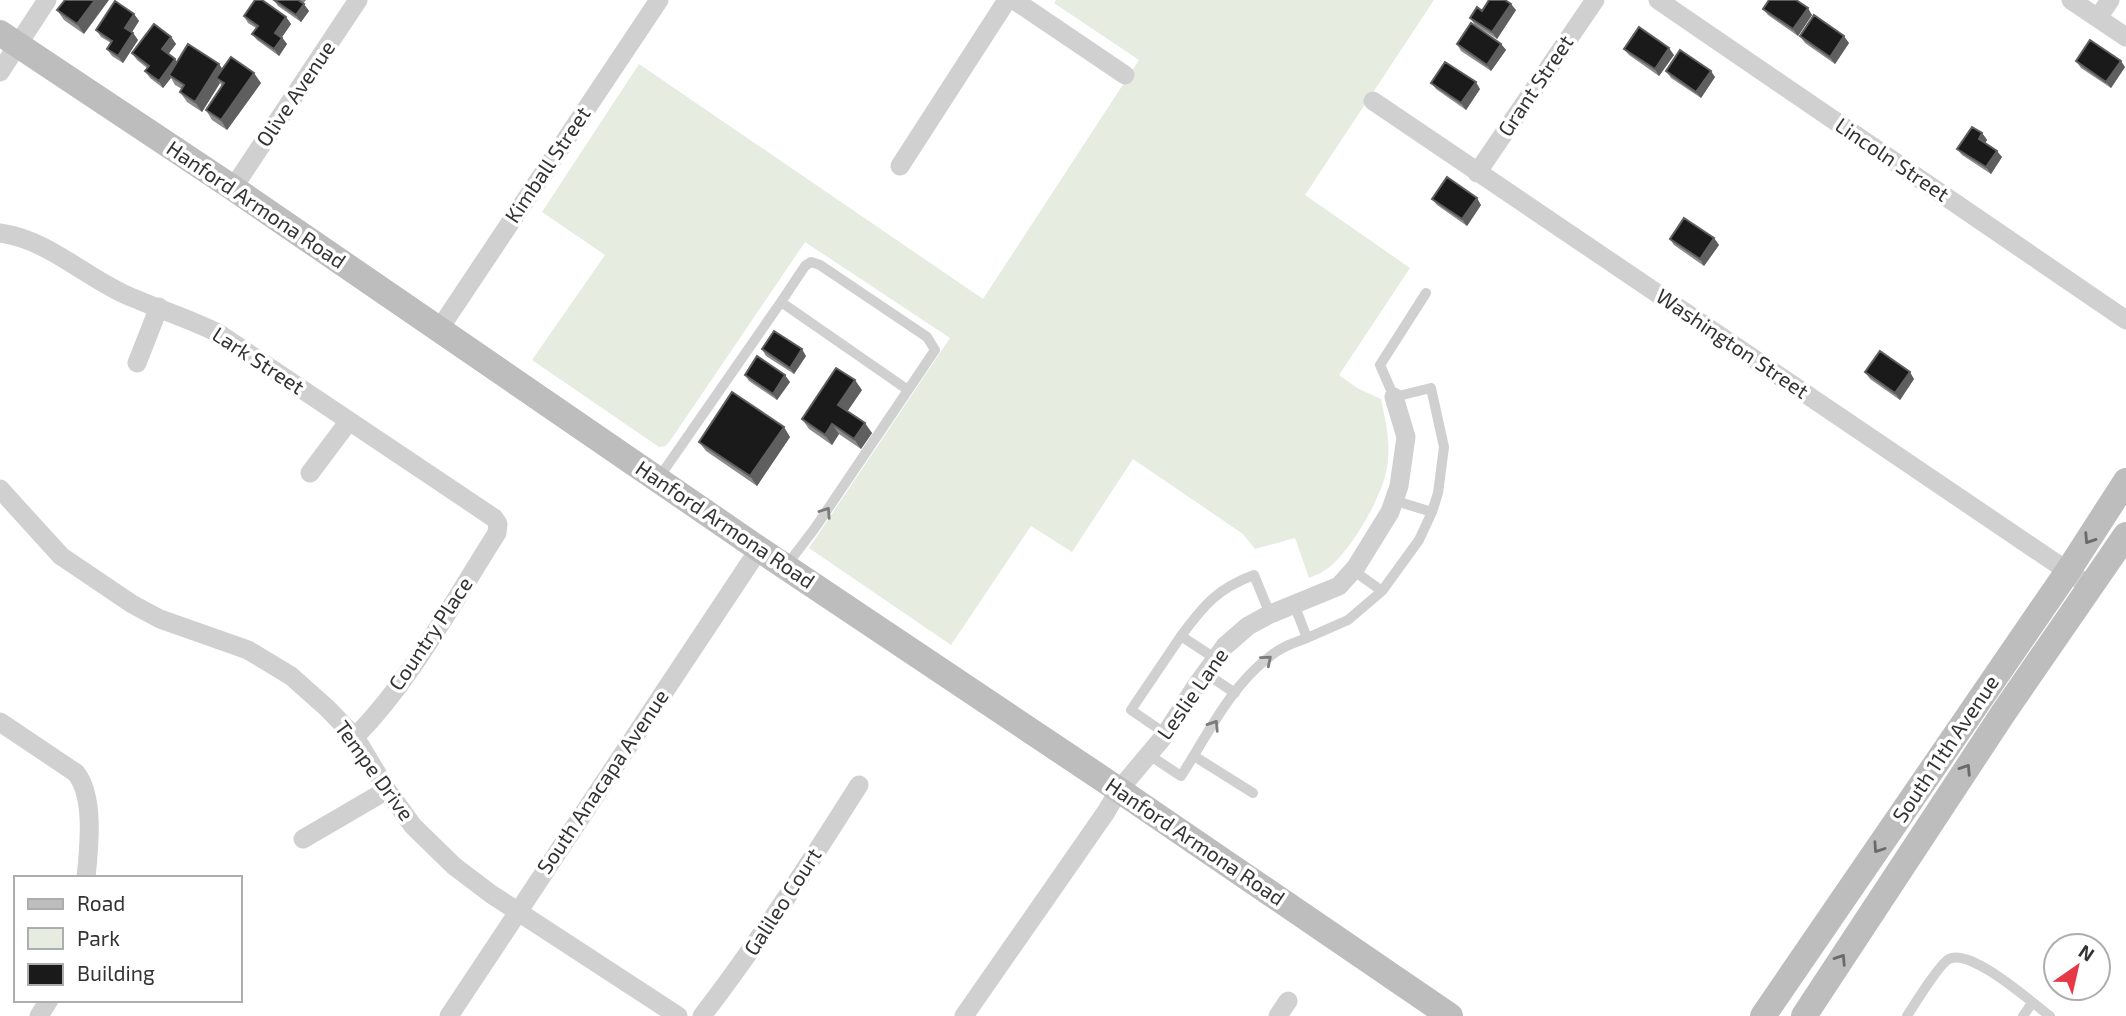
<svg xmlns="http://www.w3.org/2000/svg" width="2126" height="1016" font-family="'Exo 2',sans-serif">
	<rect width="100%" height="100%" fill="#fff"/>
	<path fill="#e6ecdf" d="M1056,0H1434L1305,195L1410,268L1339,375L1357,388L1381,399C1385,419 1390,438 1388,459C1387,490 1355,543 1333,564C1326,571 1318,574 1309,578L1295,538L1255,549L1243,534L1133,459L1072,552L1031,526L951,645L809,548L950,338L805,242L670,441L665,446L659,447L532,360L605,255L542,212L639,64L983,299L1139,60L1054,3Z"/>
	<g fill="none" stroke-linecap="round" stroke-linejoin="round">
		<path stroke="#d0d0d0" stroke-width="10" d="M781,302L805,266L811,262L820,265L927,337L935,350L815,528L786,566
			M658,479L781,302L908,390
			M1396,501L1432,512L1438,493L1444,447L1431,388L1394,397L1380,365L1426,293
			M1354,571L1382,591L1419,540L1432,512
			M1294,604L1307,638L1348,620L1382,591
			M1216,659L1181,636C1204,605 1218,588 1254,575L1270,614
			M1205,673L1235,693
			M1166,734L1131,710L1181,636
			M1149,755L1181,776C1207,736 1230,687 1268,658C1279,648 1293,643 1307,638
			M1194,756L1253,793
			M1907,1016C1914,1005 1940,963 1949,959C1971,948 2031,1002 2050,1016
			M2023,1016L2032,1003"/>
		<path stroke="#d0d0d0" stroke-width="19" d="M1014,0L1125,75
			M1658,0L2126,320
			M2071,0L2126,37
			M2098,18L2110,0
			M0,72L47,0
			M1373,101L2091,587
			M900,166L1007,0
			M1477,173L1595,0
			M233,188L358,0
			M0,233C48,240 81,274 124,294C155,308 188,318 218,333L494,518L498,524L497,533C453,602 412,679 355,737
			M438,331L659,0
			M137,363L159,307
			M310,473L349,421
			M0,489L61,556L132,604L160,619L248,650L291,676L327,708L355,737L387,790L413,826L454,866L491,894L678,1016
			M0,722L76,773C95,797 89,848 86,878
			M303,839L387,790
			M39,1016L49,1000
			M449,1016L759,549
			M702,1016C759,942 809,864 859,785
			M964,1016L1106,812L1119,790L1165,735L1196,686L1225,646L1248,626L1268,615L1339,586L1356,567L1390,512L1399,486L1406,437L1394,397
			M1278,1016L1288,1001"/>
		<path stroke="#bdbdbd" stroke-width="26" d="M0,33L233,188L759,549L1119,790L1450,1016
			M1763,1016L2068,571L2126,481
			M1804,1016L2004,712L2126,535"/>
	</g>
	<path fill="#8c8c8c" d="M65,0L84,34L64,20L57,10Z
		M274,0H306L303,4L309,11L301,22L278,6Z
		M1763,9L1812,15L1798,36L1768,15Z
		M1516,10L1497,39L1475,25L1470,18L1482,11Z
		M134,14L139,21L132,32L138,40L123,63L112,56L107,49L111,43L101,37L96,30Z
		M244,16L286,17L291,24L282,37L287,44L279,56L257,40L252,34L256,28L248,23Z
		M1800,36L1849,43L1835,64L1805,43Z
		M171,37L176,44L168,54L177,62L219,64L222,69L261,83L227,130L212,120L206,110L222,86L220,83L202,112L187,102L180,92L182,89L175,85L171,78L163,88L150,78L145,71L147,68L137,60L132,53Z
		M1457,44H1501L1506,50L1491,71L1461,51Z
		M1624,49L1674,55L1659,76L1629,55Z
		M2076,61L2125,67L2111,88L2081,68Z
		M1666,71L1715,77L1701,98L1671,78Z
		M1431,83L1480,89L1466,110L1436,89Z
		M1982,133L1987,140L1985,143L2002,157L1991,174L1962,155L1957,149Z
		M1432,199L1481,205L1467,226L1437,205Z
		M1714,238L1719,245L1704,266L1674,245L1670,239Z
		M762,349L806,356L794,374L766,356Z
		M1865,372L1914,379L1900,400L1870,379Z
		M745,375L790,382L777,400L749,381Z
		M862,390L847,411L872,433L861,449L839,434L832,445L809,429L802,419Z
		M790,437L757,486L706,451L699,442Z"/>
	<path fill="#5f5f5f" d="M95,0H109L84,34L77,24Z
		M304,4L309,11L301,22L296,15Z
		M1511,4L1516,10L1497,39L1492,32Z
		M1808,8L1812,15L1798,36L1793,29Z
		M134,14L139,21L130,35L125,28Z
		M286,17L291,24L280,40L275,33Z
		M133,33L138,40L123,63L118,56Z
		M1844,36L1849,43L1835,64L1830,57Z
		M171,37L176,44L167,56L162,49Z
		M282,38L287,44L279,56L274,49Z
		M1501,44L1506,50L1491,71L1487,65Z
		M1669,48L1674,55L1659,76L1655,69Z
		M175,59L180,66L169,75L171,78L163,88L159,81Z
		M2121,61L2125,67L2111,88L2106,82Z
		M219,64L226,74L216,78L220,83L202,112L195,102Z
		M1711,71L1715,77L1701,98L1696,92Z
		M254,73L261,83L227,130L221,120Z
		M1476,82L1480,89L1466,110L1461,103Z
		M1982,133L1987,140L1984,145L1979,139Z
		M1997,151L2002,157L1991,174L1986,167Z
		M1477,198L1481,205L1467,226L1462,219Z
		M1714,238L1719,245L1704,266L1700,259Z
		M802,349L806,356L794,374L790,368Z
		M1910,372L1914,379L1900,400L1895,393Z
		M785,375L790,382L777,400L773,394Z
		M855,380L862,390L845,415L838,405Z
		M865,423L872,433L861,449L854,439Z
		M832,424L839,434L832,445L825,435Z
		M784,427L790,437L757,486L750,476Z"/>
	<path fill="#1a1a1a" stroke="#5f5f5f" stroke-width="2" d="M65,0H95L77,24L57,10Z
		M255,0H262L286,17L275,33L282,38L274,49L252,34L258,26L244,16Z
		M274,0H298L304,4L296,15Z
		M1489,0H1505L1511,4L1492,32L1470,18L1477,7L1482,11Z
		M1769,0H1796L1808,8L1793,29L1763,9Z
		M115,1L134,14L125,28L133,33L118,56L107,49L112,41L96,30Z
		M1814,15L1844,36L1830,57L1800,36Z
		M1471,23L1501,44L1487,65L1457,44Z
		M154,24L171,37L162,49L175,59L159,81L145,71L149,66L132,53Z
		M1639,27L1669,48L1655,69L1624,49Z
		M2090,40L2121,61L2106,82L2076,61Z
		M188,44L219,64L195,102L180,92L184,85L169,75Z
		M1680,50L1711,71L1696,92L1666,71Z
		M231,57L254,73L221,120L206,110L224,83L216,78Z
		M1445,62L1476,82L1461,103L1431,83Z
		M1972,127L1982,133L1979,139L1997,151L1986,167L1957,149Z
		M1447,177L1477,198L1462,219L1432,199Z
		M1684,218L1714,238L1700,259L1670,239Z
		M774,331L802,349L790,368L762,349Z
		M1880,351L1910,372L1895,393L1865,372Z
		M757,356L785,375L773,394L745,375Z
		M836,368L855,380L838,405L865,423L854,439L832,424L825,435L802,419Z
		M732,392L784,427L750,476L699,442Z"/>
	<defs><path id="oneway-chevron" d="M-2-3.5L2.5 0L-2 3.5" fill="none" stroke-width="1.6" stroke-linecap="round" stroke-linejoin="round" transform="scale(1.75)"/></defs>
	<g stroke="#7a7a7a">
		<use href="#oneway-chevron" transform="translate(826 512) rotate(-56)"/>
		<use href="#oneway-chevron" transform="translate(1267 660) rotate(-40)"/>
		<use href="#oneway-chevron" transform="translate(1214 725) rotate(-57)"/>
	</g>
	<g stroke="#6a6a6a">
		<use href="#oneway-chevron" transform="translate(2089 539) rotate(123)"/>
		<use href="#oneway-chevron" transform="translate(1966 769) rotate(-57)"/>
		<use href="#oneway-chevron" transform="translate(1878 848) rotate(124)"/>
		<use href="#oneway-chevron" transform="translate(1841 959) rotate(-57)"/>
	</g>
	<g text-anchor="middle" stroke-width="7" stroke-linejoin="round" paint-order="stroke">
		<g font-size="21" fill="#333" stroke="#fff">
			<text transform="translate(1536 86) rotate(-56)" y="7">Grant Street</text>
			<text transform="translate(296 94) rotate(-56)" y="7">Olive Avenue</text>
			<text transform="translate(1892 160) rotate(34)" y="7">Lincoln Street</text>
			<text transform="translate(548 165) rotate(-56)" y="7">Kimball Street</text>
			<text transform="translate(256 205) rotate(34)" y="7">Hanford Armona Road</text>
			<text transform="translate(1732 344) rotate(34)" y="7">Washington Street</text>
			<text transform="translate(258 361) rotate(33)" y="7">Lark Street</text>
			<text transform="translate(725 525) rotate(34)" y="7">Hanford Armona Road</text>
			<text transform="translate(431 634) rotate(-56)" y="7">Country Place</text>
			<text transform="translate(1193 694) rotate(-55)" y="7">Leslie Lane</text>
			<text transform="translate(1946 749) rotate(-56)" y="7">South 11th Avenue</text>
			<text transform="translate(374 771) rotate(54)" y="7">Tempe Drive</text>
			<text transform="translate(603 782) rotate(-56)" y="7">South Anacapa Avenue</text>
			<text transform="translate(1195 842) rotate(34)" y="7">Hanford Armona Road</text>
			<text transform="translate(783 902) rotate(-57)" y="7">Galileo Court</text>
		</g>
	</g>
	<rect x="14" y="876" width="228" height="126" fill="#ffffff" stroke="#adadad" stroke-width="2"/>
	<rect x="28" y="899" width="35" height="10" fill="#bdbdbd" stroke="#adadad" stroke-width="2"/>
	<text x="77" y="911" font-size="21" fill="#333333">Road</text>
	<rect x="28" y="928" width="35" height="21" fill="#e6ecdf" stroke="#adadad" stroke-width="2"/>
	<text x="77" y="946" font-size="21" fill="#333333">Park</text>
	<rect x="28" y="964" width="35" height="21" fill="#1a1a1a" stroke="#adadad" stroke-width="2"/>
	<text x="77" y="981" font-size="21" fill="#333333">Building</text>
	<g transform="translate(2077 967) rotate(34)"><circle r="33" fill="#ffffff" stroke="#adadad" stroke-width="2"/>
	<path d="M0-5L12 26L0 18L-12 26Z" fill="#e63946"/>
	<text y="-10" font-size="19" font-weight="bold" text-anchor="middle" fill="#333333">N</text>
	</g>
</svg>
